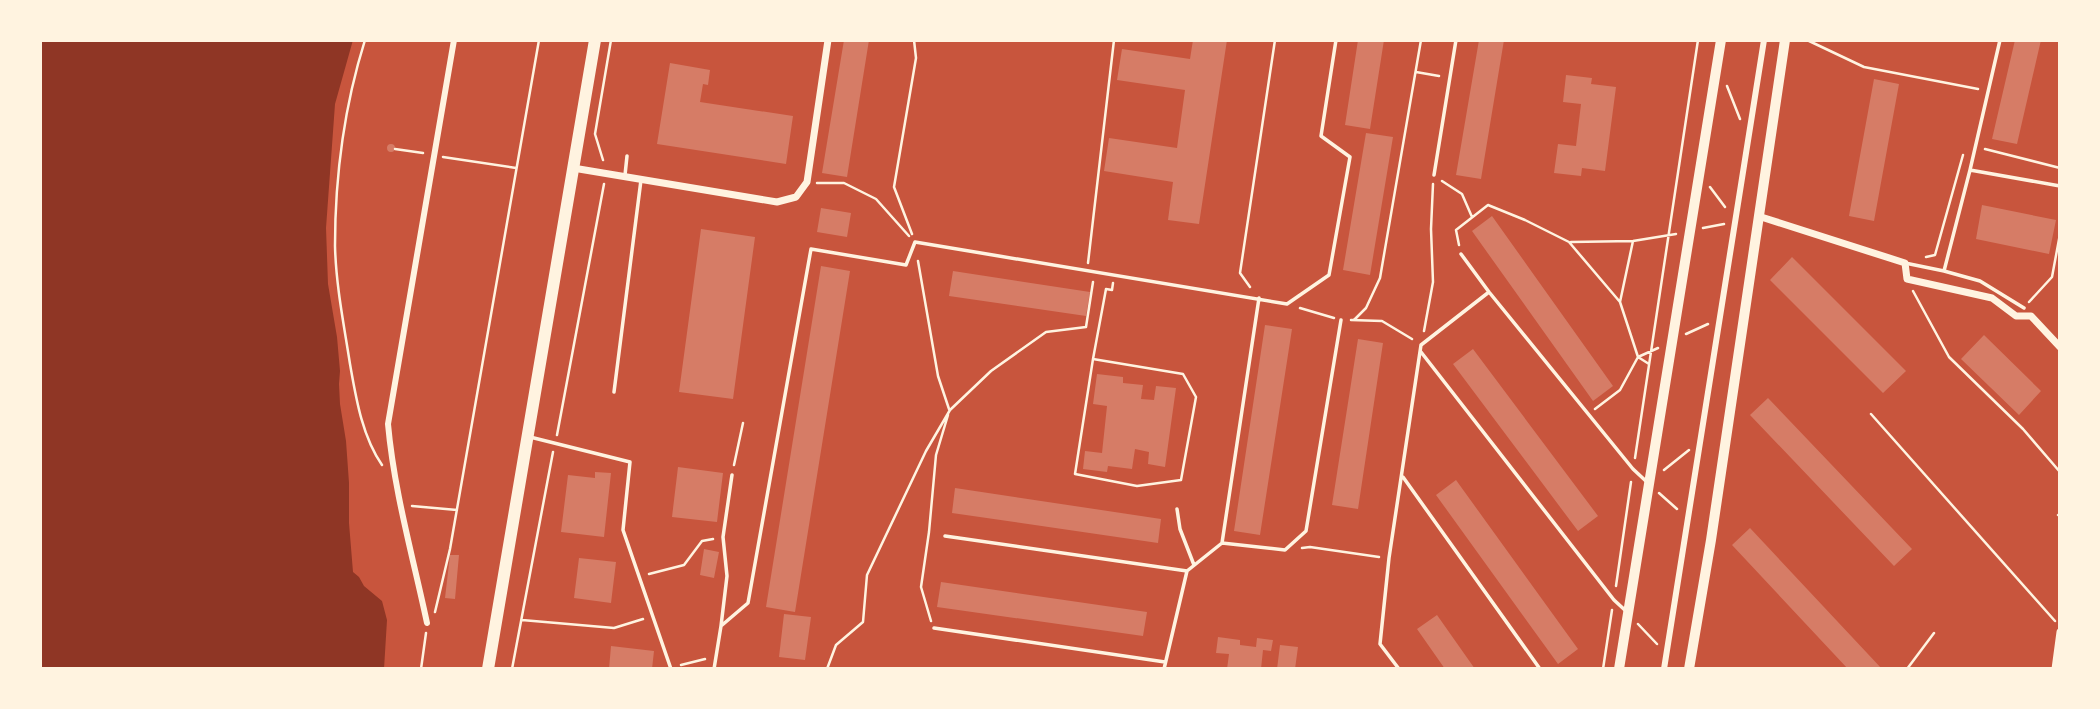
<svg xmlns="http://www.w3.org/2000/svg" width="2100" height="709" font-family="'Source Sans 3',sans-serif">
	<rect width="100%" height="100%" fill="#c8553d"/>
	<path fill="#8f3625" d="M40,40H353L335,104L326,228L328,284L337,337L340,371L339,384L340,404L346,441L349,483V523L353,572L359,577L364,586L382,601L387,620L384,669H40Z"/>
	<path fill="#d67c66" d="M844,40H869L847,177L822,173Z
		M1193,40H1227L1199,224L1168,220L1173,182L1104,171L1109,138L1177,148L1185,90L1117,80L1122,49L1190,59Z
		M1358,40H1384L1370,129L1345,125Z
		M1479,40H1504L1481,179L1456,175Z
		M2015,40H2041L2017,144L1992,139Z
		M670,63L710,70L708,85L703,84L700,102L793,116L786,164L657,144Z
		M1566,75L1592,78L1591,84L1616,87L1605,171L1582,168L1581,176L1554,173L1558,144L1576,146L1581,104L1563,102Z
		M1874,79L1899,84L1874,221L1849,216Z
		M1366,133L1393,137L1370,275L1343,270Z
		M387 148a4 4 0 1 1 8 0a4 4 0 1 1-8 0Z
		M1982,205L2056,220L2049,254L1976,239Z
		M821,208L851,213L847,237L817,232Z
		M1492,216L1613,386L1593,401L1472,231Z
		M701,229L755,237L733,399L679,392Z
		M1792,257L1906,371L1883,393L1770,280Z
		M821,266L850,271L795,612L766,607Z
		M953,271L1090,292L1086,316L949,296Z
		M1265,325L1292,329L1260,535L1234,531Z
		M1984,335L2041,391L2019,415L1961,359Z
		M1358,339L1383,343L1358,509L1332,505Z
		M1473,349L1598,516L1578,531L1453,364Z
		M1097,374L1123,377V383L1143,385L1141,399L1154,400L1156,386L1176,388L1165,467L1148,464L1149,452L1135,449L1132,469L1108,466L1107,472L1083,469L1085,451L1102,453L1107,406L1093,404Z
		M1768,398L1912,549L1894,566L1750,415Z
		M678,467L723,473L717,522L672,517Z
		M595,472L611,473L604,537L561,532L568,475L595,478Z
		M1456,480L1578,649L1558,664L1436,495Z
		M955,488L1161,519L1158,543L952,513Z
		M1750,528L1882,669H1848L1732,545Z
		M704,549L719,552L714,578L700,575Z
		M450,555H459L455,599L445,598Z
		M579,558L616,562L611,603L574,598Z
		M941,582L1147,612L1143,636L937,607Z
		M784,614L811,617L805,660L779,657Z
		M1437,615L1475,669H1445L1417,629Z
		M1218,637L1240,640V645L1256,647L1257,638L1273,640L1271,651L1263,650L1261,669H1227L1229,654L1216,653Z
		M1280,645L1298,647L1295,669H1277Z
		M611,646L654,651L652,669H609Z"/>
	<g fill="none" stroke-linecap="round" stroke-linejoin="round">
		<path stroke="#fff3e0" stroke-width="2.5" d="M365,40C344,107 335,176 335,246C336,286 344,325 350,364C356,398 362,436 382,465
			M1807,40L1864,67L1978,89
			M1416,72L1439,76
			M1727,86L1740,119
			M395,149L423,153
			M1985,149L2060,168
			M443,157L516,168
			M603,160L595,134L611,40
			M1442,181L1462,194L1472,217
			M817,183H844L876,199L909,236
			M1710,187L1725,207
			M1703,228L1724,224
			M912,234L894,187L916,58L914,40
			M1571,242L1633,241L1676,234
			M1459,245L1456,230L1488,205L1525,220L1569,242L1620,302L1638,357L1649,364
			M1926,257L1935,255L1963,155
			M918,261L938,376L949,409
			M1088,263L1114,40
			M1250,287L1240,273L1275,40
			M1913,291L1949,357L2023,429L2060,472
			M1620,302L1633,241
			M2029,302L2052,277L2060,234
			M1300,308L1334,318
			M1351,320L1382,321L1412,339
			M1354,320L1366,308L1380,278L1421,40
			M1424,331L1433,282L1431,229L1433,184
			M1686,334L1708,324
			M1093,359L1075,474L1137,486L1181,480L1196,397L1183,374L1093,359L1106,289L1112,290L1113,283
			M1595,409L1620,390L1638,357L1658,348
			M1871,414L2055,621
			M557,435L604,184
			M1635,458L1698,40
			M734,465L743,423
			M1664,470L1689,450
			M1659,493L1677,509
			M412,506L457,510
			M2058,515L2060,514
			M1302,548L1310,547L1379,557
			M649,574L684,565L702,541L713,539
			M1616,586L1631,482
			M435,612L450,549L539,40
			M522,620L614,628L643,619
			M931,621L921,587L929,532L936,455L948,415
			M1638,624L1657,644
			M681,665L705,659
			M421,669L426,633
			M512,669L553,452
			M827,669L836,645L863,622L867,575L926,451L950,410L991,371L1046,332L1086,327L1093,282
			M1603,669L1612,610
			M1907,669L1934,633"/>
		<path stroke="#fff3e0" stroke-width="3.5" d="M1970,170L2000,40
			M625,175L627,156
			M1434,175L1456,40
			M1461,254L1489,292L1633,469L1648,483
			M1905,263L1944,271L1970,170L2060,186
			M1944,271L1980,281L2024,308
			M1421,352L1614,600L1627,612
			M614,392L641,180
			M530,437L630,462L623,530L671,669
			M1403,477L1540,669
			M1177,509L1180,529L1194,565
			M945,536L1187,571
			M1222,543L1285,550L1306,531L1341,320
			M721,626L727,576L723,537L732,475
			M934,628L1165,662
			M714,669L721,626L748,603L811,249L906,265L915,242L1287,304L1329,275L1350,157L1321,136L1336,40
			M1164,669L1187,571L1222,543L1259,298
			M1399,669L1380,644L1389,558L1421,345L1489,292"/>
		<path stroke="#fff3e0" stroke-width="6" d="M427,623C413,557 394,491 388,424L454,40
			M1664,669L1764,40"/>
		<path stroke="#fff3e0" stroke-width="7" d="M573,168L777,202L796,197L807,182L828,40
			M1758,216L1905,263L1907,279L1992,298L2016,316H2031L2060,347
			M2055,669L2060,632"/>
		<path stroke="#fff3e0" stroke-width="10" d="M1619,669L1721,40
			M1689,669L1711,540L1785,40"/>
		<path stroke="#fff3e0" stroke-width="12" d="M488,669L595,40"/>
	</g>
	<rect width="2100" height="709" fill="none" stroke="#fff3e0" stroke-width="84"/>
</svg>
